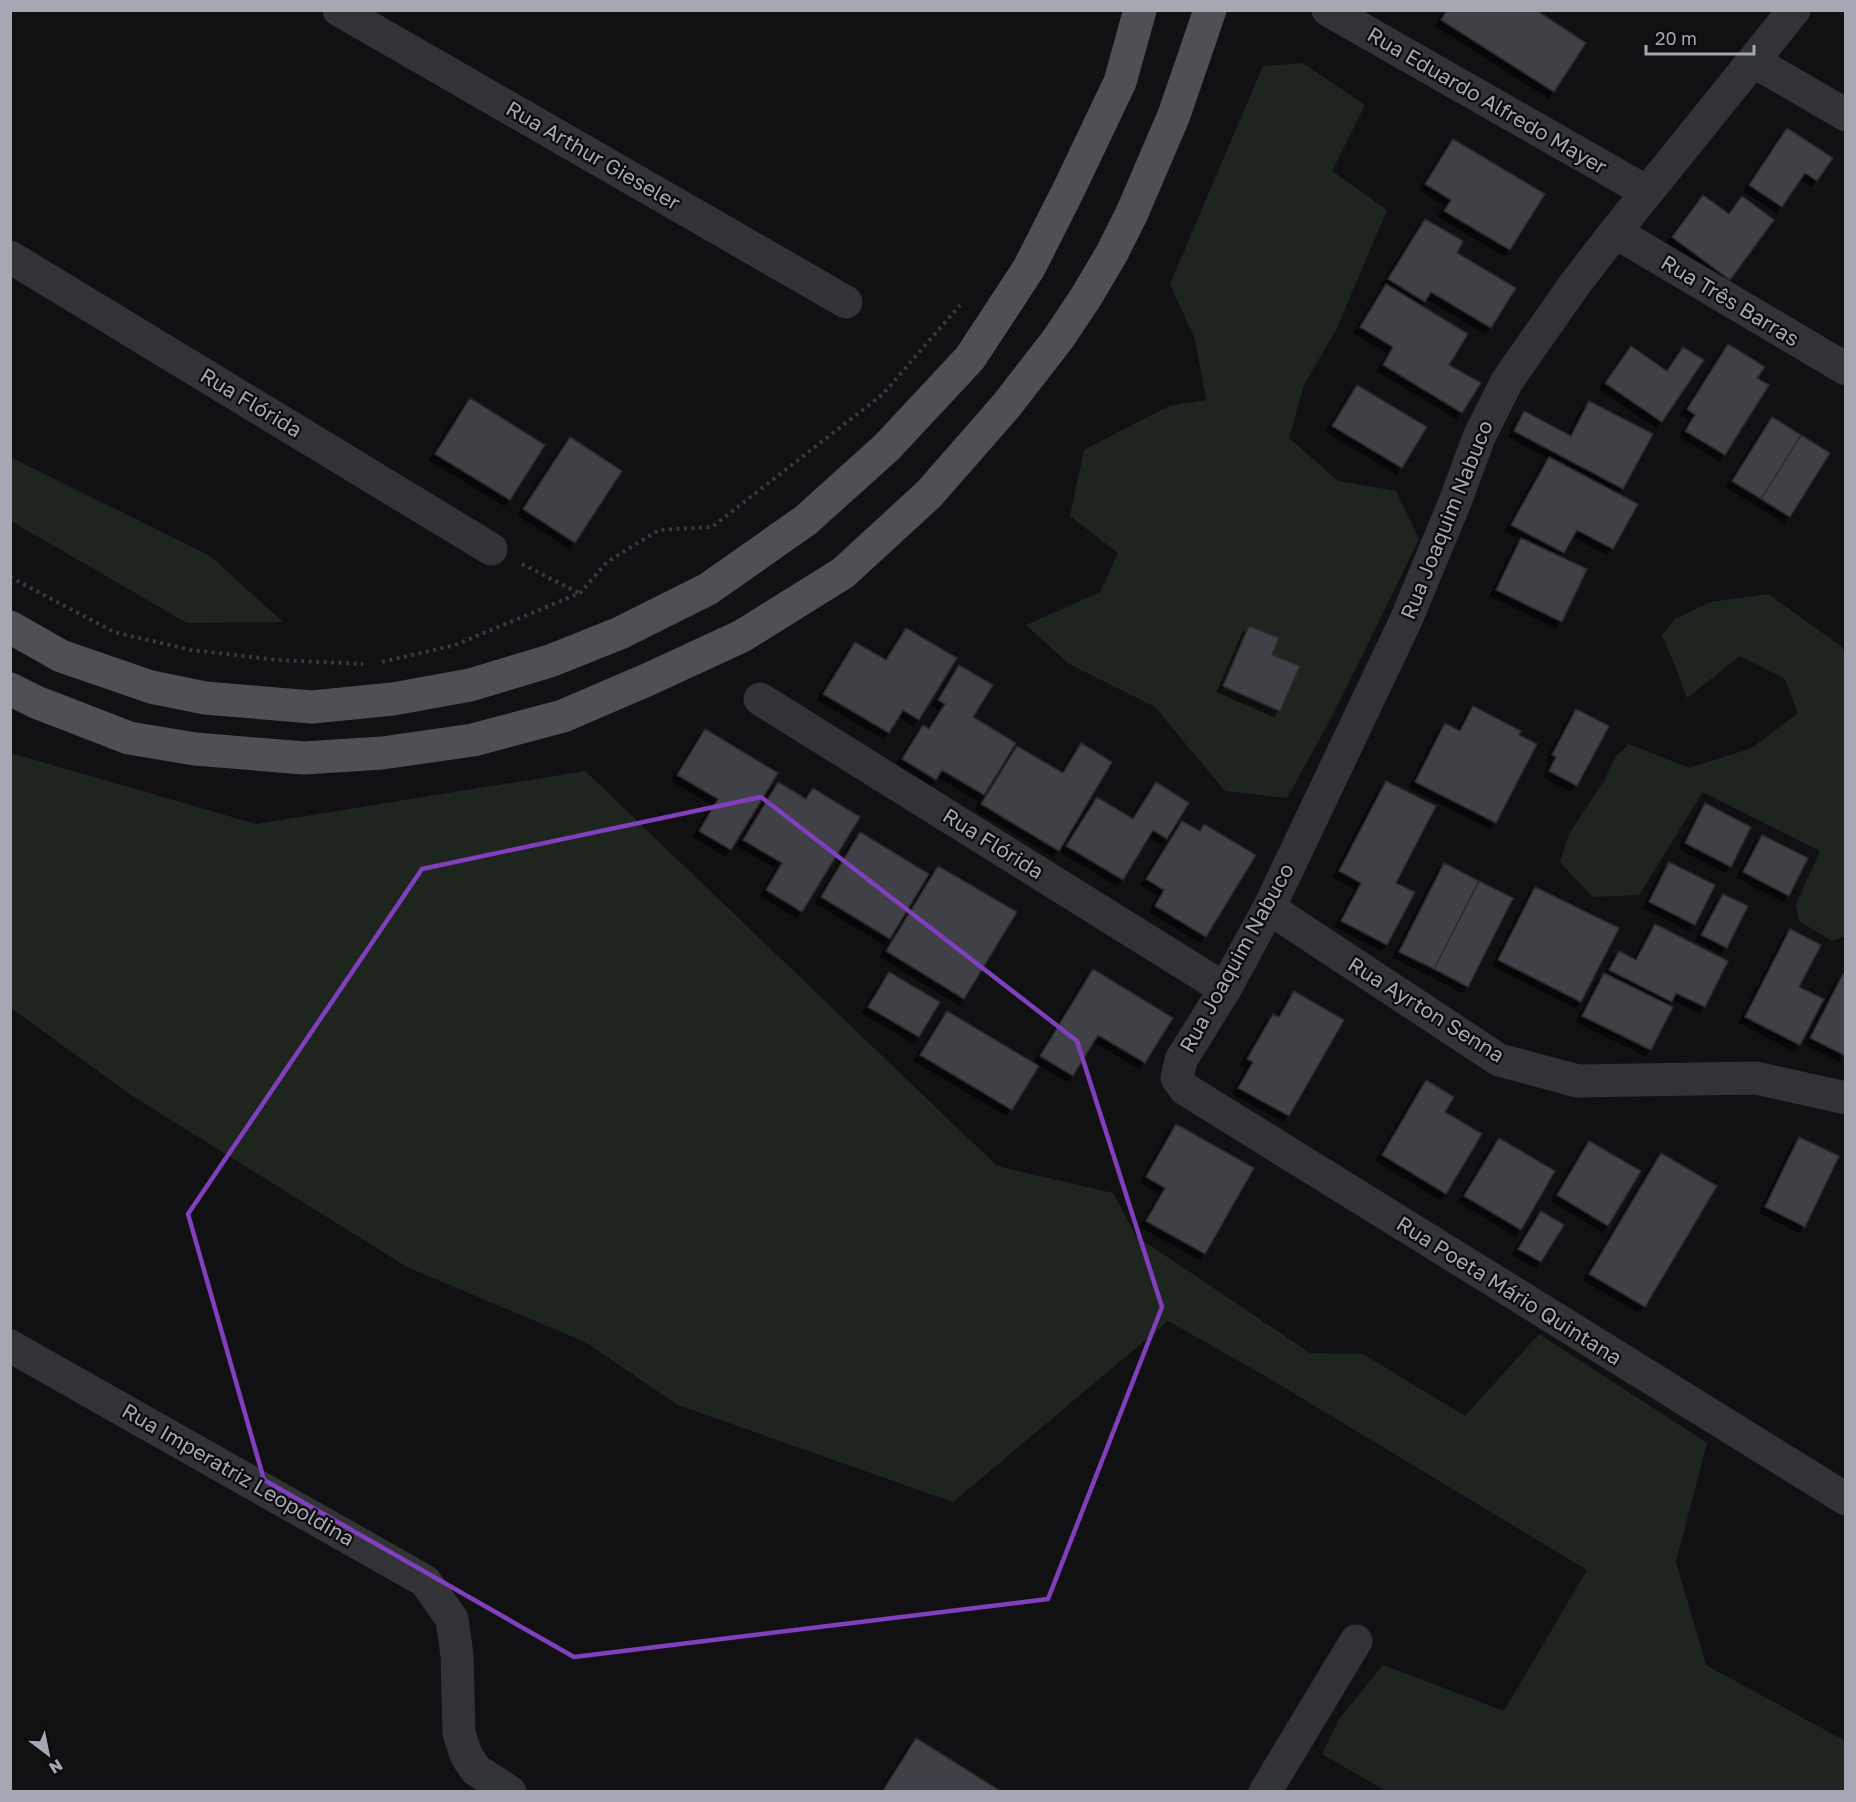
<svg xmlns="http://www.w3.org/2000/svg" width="1856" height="1802" font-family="'Golos Text',sans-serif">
	<defs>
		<filter id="shadow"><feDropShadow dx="-5.5" dy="5.5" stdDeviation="0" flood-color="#0009"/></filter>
	</defs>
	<rect width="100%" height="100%" fill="#111113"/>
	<path fill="#1e251f" d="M1303,63L1365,105L1332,171L1387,210L1337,328L1304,385L1289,438L1338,481L1396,491L1419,539L1335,711L1287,798L1225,791L1155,707L1069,664L1026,625L1100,592L1118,553L1070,516L1084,450L1169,406L1206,400L1195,339L1170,284L1263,66Z
		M10,457L210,556L283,622L187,623L11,521Z
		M1768,594L1841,646L1845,653L1846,936L1832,941L1799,921L1796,904L1820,851L1703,792L1639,895L1593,897L1560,862L1569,834L1604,781L1615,757L1629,744L1689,768L1752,748L1798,713L1785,679L1740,656L1687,698L1675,666L1662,635L1675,619L1711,602Z
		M11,753L256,824L585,771L997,1166L1113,1193L1136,1236L1310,1353L1363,1354L1465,1416L1539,1334L1707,1443L1676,1562L1706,1665L1845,1741V1791H1386L1322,1754L1339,1719L1383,1665L1504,1711L1587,1570L1260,1373L1168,1321L953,1502L678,1405L585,1342L407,1267L131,1095L11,1008Z"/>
	<path fill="#404146" stroke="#2b2b2f" stroke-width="1.5" filter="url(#shadow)" d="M1447,10H1536L1586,43L1554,92L1441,20Z
		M1787,128L1833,158L1817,181L1805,173L1782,207L1749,185Z
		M1453,139L1545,194L1510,250L1444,211L1451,200L1425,184Z
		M1703,195L1729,214L1742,196L1774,220L1730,280L1672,237Z
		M1425,219L1463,241L1457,253L1516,288L1491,328L1431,292L1425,302L1388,279Z
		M1386,284L1468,334L1449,365L1481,383L1462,413L1383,365L1393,347L1360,327Z
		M1728,344L1765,367L1757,378L1769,385L1725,455L1685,431L1695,415L1687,409Z
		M1631,346L1667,371L1683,347L1704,360L1662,422L1605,383Z
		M1357,385L1427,427L1402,468L1332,426Z
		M470,398L545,445L510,500L435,454Z
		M1589,401L1653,434L1623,489L1514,431L1524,411L1571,436Z
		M1772,417L1801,435L1761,499L1732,481Z
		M1801,435L1830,453L1790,517L1761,499Z
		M570,437L622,471L575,543L523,509Z
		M1549,457L1638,504L1613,549L1577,530L1564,553L1511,525Z
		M1521,538L1587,569L1562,622L1496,590Z
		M1249,626L1279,638L1272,655L1300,666L1280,711L1223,686Z
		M906,628L957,658L919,720L903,710L889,733L823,694L855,642L886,660Z
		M959,665L993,685L973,717L1016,743L984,795L942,770L936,780L902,759L923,725L929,729L945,704L938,700Z
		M1473,706L1521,731L1519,735L1537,744L1496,823L1415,782L1445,723L1460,731Z
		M1576,709L1609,726L1577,786L1549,771L1556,757L1552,755Z
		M705,729L778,773L731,850L699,831L718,799L677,775Z
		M1081,743L1112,762L1059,851L981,804L1017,746L1063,773Z
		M1386,781L1436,806L1396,883L1415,892L1387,945L1341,921L1361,883L1339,871Z
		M778,782L806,799L813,788L860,817L802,912L766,890L782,863L743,840Z
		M1156,782L1189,803L1167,839L1153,830L1123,880L1066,846L1097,797L1133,819Z
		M1705,803L1751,827L1731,867L1685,843Z
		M1182,821L1200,831L1204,824L1256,855L1206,937L1155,906L1164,890L1146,879Z
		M860,832L929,874L890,939L821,897Z
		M1762,835L1808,858L1789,896L1743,872Z
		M1669,862L1715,885L1695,925L1649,902Z
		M1444,863L1479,881L1434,969L1399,952Z
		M938,866L1017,912L964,999L886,951Z
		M1479,881L1513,898L1468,987L1434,969Z
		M1535,887L1619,928L1581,1002L1498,960Z
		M1723,894L1748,906L1727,948L1701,935Z
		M1655,924L1728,961L1705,1007L1676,993L1672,1002L1609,970L1619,951L1636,960Z
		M1790,929L1821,945L1799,987L1824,999L1800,1045L1745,1017Z
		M1093,969L1173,1018L1145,1063L1098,1035L1073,1076L1040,1056Z
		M889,972L940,1002L919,1037L868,1007Z
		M1604,973L1673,1007L1651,1050L1582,1016Z
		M1843,974L1846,975V1056L1810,1038Z
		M1294,991L1344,1020L1289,1116L1238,1088L1253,1062L1247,1059L1273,1014L1279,1017Z
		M947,1011L1039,1066L1012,1110L920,1055Z
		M1426,1080L1454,1097L1445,1112L1482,1134L1446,1194L1382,1155Z
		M1176,1124L1254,1168L1205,1254L1146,1221L1165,1188L1146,1177Z
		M1799,1137L1839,1156L1805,1227L1765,1207Z
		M1499,1138L1555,1171L1521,1230L1464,1196Z
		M1589,1141L1641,1171L1608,1226L1557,1195Z
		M1661,1153L1717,1186L1645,1307L1589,1274Z
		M1541,1211L1564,1225L1541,1262L1518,1249Z
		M916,1738L1002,1792H882Z"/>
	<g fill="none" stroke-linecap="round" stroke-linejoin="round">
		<path stroke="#393a3e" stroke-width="4" stroke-dasharray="3 4.5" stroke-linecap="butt" d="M522,564L579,593
			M10,577L114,632L191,650L278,660L363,664
			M382,662L455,645L580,593L607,562L659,530L712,527L883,394L960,305"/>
		<path stroke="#323337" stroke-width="33" d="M339,10L846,302
			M1328,10L1647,192
			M1794,10L1615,232L1575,284L1507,381L1479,437L1455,502L1406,620L1269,908L1225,989L1181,1060L1177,1078L1185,1089L1846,1499
			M1753,61L1846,115
			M1615,232L1846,369
			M10,257L491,549
			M760,699L1225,989
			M1269,908L1499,1060L1578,1081L1756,1078L1846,1098
			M10,1346L425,1581L452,1619L457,1655L459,1733L466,1755L476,1770L510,1792
			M1265,1792L1356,1641"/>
		<path stroke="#4f5056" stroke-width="33" d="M10,627L61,656L151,687L205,698L312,707L393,699L470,685L550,661L620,633L708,589L806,520L887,447L970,358L1029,268L1068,191L1120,82L1140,10
			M10,689L36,702L129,738L195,749L304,758L382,753L473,740L563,716L649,679L742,636L843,573L929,494L1006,406L1058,339L1086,297L1112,253L1132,213L1174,115L1210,10"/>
	</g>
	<path fill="none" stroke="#813fbd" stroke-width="4.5" stroke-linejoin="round" d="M761,797L1077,1041L1162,1307L1048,1599L574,1657L264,1480L188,1214L422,869Z"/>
	<g text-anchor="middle" stroke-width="4.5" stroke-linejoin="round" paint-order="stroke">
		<g font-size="21" fill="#a3a8b2" stroke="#0c0c0e">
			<text transform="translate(1487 101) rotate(30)" y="7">Rua Eduardo Alfredo Mayer</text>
			<text transform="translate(593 156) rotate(30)" y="7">Rua Arthur Gieseler</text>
			<text transform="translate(1730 301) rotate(31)" y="7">Rua Três Barras</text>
			<text transform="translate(251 403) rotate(31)" y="7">Rua Flórida</text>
			<text transform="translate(1447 520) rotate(-68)" y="7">Rua Joaquim Nabuco</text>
			<text transform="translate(993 844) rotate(32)" y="7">Rua Flórida</text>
			<text transform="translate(1237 958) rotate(-61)" y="7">Rua Joaquim Nabuco</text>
			<text transform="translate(1426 1010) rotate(32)" y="7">Rua Ayrton Senna</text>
			<text transform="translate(1509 1291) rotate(32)" y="7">Rua Poeta Mário Quintana</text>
			<text transform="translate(238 1475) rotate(30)" y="7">Rua Imperatriz Leopoldina</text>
		</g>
	</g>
	<rect width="1856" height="1802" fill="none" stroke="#a3a8b2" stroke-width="24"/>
	<g transform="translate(48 1754) rotate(148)" stroke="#0c0c0e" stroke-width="4.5" paint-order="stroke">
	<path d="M0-4.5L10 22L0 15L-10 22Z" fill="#a3a8b2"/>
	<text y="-9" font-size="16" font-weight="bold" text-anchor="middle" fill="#a3a8b2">N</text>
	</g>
	<path d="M1646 45v9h108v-9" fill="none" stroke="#a3a8b2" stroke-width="3"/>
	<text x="1655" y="45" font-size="18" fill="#a3a8b2" stroke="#0c0c0e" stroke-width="4.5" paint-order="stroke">20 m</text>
</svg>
